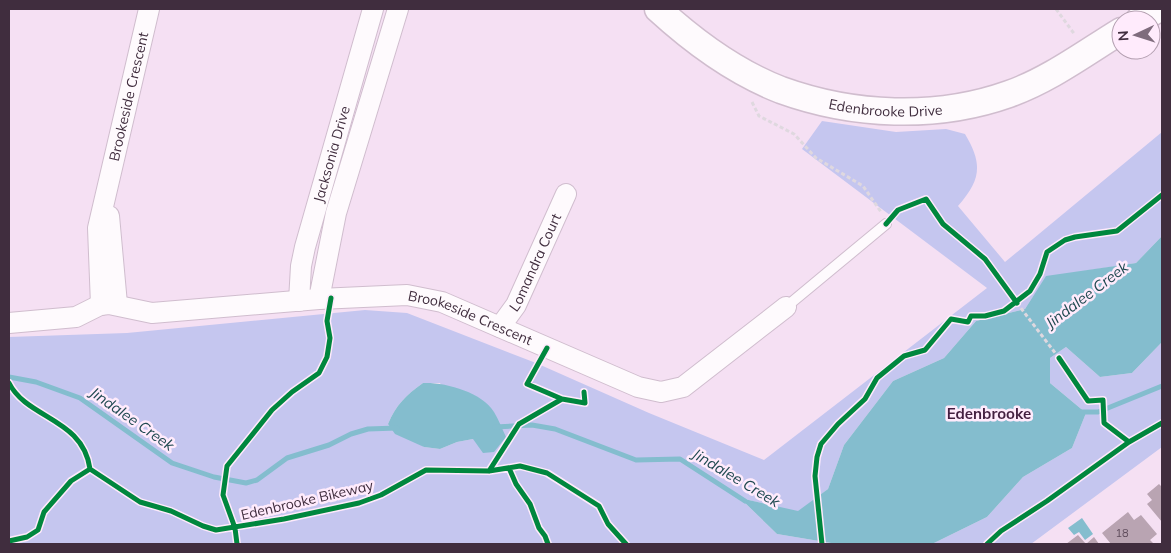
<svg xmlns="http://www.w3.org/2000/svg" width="1171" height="553" font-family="Mulish,sans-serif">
	<rect width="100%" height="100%" fill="#f5e0f3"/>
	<path fill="#c5c6ef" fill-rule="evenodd" d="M822,121L896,132L946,129L965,134C983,164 981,180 958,206L1005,262L1162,132V236L1136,263L1046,277L1025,309L976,321L944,358L893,381L844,445L828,489L798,512L740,498L777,534L837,544H9V337L127,333L365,310L407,313L536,363L649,413L764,460L987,288L802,149ZM423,383H440L473,439L457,442L440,449L424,447L388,424C396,405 406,395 423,383Z
		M1162,342V447L1031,544H932L987,517L1023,477L1072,448L1086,413L1050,383V358L1066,347L1100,377L1132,373Z"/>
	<path fill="#84bdce" d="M1162,236V342L1132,373L1100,377L1066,347L1050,358V383L1086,413L1072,448L1023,477L987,517L932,544H837L777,534L740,498L798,511L828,489L844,445L893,381L944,358L976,321L1025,309L1046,276L1136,263Z
		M423,383C445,382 482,392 494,412C499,420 502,429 506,437L494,452L483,453L473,439L457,442L440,449L424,447L395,434L388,424C396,405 406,395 423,383Z
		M1082,518L1093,534L1085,540L1079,532L1074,535L1068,528Z"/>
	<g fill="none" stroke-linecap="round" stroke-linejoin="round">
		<path stroke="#84bdce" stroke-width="5" d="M9,377L36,382L80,398L172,463L214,477L246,483L257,480L287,458L329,445L351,434L368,429L397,428
			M1080,412H1098L1162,386
			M495,427L532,425L555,429L636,460L680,459L745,501"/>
	</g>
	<path fill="#b9a4b2" d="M1159,484L1162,487V522L1147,504L1152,500L1147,494Z
		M1128,512L1134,520L1141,515L1157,534L1150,540L1154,544H1111L1102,533Z
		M1078,535L1086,544H1066Z
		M1094,537L1099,544H1086Z"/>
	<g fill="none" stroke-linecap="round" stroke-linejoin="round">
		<defs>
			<path id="service" d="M786,307L886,224"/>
			<g id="minor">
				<path d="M109,216L117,304"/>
				<path d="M319,299L336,213L398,9"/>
				<path id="s1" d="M299,301L301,266L305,247L373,9"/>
				<path id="s2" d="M101,305L98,228L149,9"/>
				<path id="s3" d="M9,323L76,317L100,305L109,304L152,313L319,299L407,295L442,302L638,387L661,392L683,387L786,307"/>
				<path id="s4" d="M500,327L516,305L566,194"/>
			</g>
			<g id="tertiary">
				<path id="s5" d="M658,9C693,41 737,73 781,90C853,116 936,120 1009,94C1049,80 1085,53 1121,31"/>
				<path d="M1139,20L1158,9"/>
			</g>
		</defs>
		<use href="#service" stroke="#d0bdce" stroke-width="12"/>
		<use href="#minor" stroke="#d0bdce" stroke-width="22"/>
		<use href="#tertiary" stroke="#d0bdce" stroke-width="29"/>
		<path stroke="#dfd8df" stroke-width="3" stroke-dasharray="4 2.5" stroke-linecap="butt" d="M1056,9L1075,35
			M752,102L759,116L794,134L816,158L863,186L881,212
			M1017,303L1059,358"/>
		<use href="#service" stroke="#fefafd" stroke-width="10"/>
		<use href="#minor" stroke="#fefafd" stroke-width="20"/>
		<use href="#tertiary" stroke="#fefafd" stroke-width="26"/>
		<defs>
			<path id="cycleway" d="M886,224L898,210L926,199L943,224L985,259L1017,303
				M547,348L527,384L562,399
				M1059,358L1088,401L1103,400L1104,423L1129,442
				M9,383C27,419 83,418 90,469
				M509,468L516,484L530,504L539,528L545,536L548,544
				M90,469L140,502L171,511L203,526L216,530L284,519L359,503L381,495L426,470L489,471L520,466L547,473L599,506L608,524L626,544
				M489,471L519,424L562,399L585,403L584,392
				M9,541L27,537L38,530L44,512L71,481L90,469
				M237,544L235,528L223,495L227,466L272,410L292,392L319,373L327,357L330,338L327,321L331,298
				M822,544L815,476L817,457L821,444L838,424L865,399L877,378L904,356L925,350L951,319L968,322L971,316H985L1004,311L1030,291L1040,274L1047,252L1065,240L1075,237L1117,231L1162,195
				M987,544L1001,531L1047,501L1129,442L1162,423"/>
		</defs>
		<use href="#cycleway" stroke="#ffebfc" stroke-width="8"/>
		<use href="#cycleway" stroke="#00873e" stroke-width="5"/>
	</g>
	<g text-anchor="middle" stroke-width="5" stroke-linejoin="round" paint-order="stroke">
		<g font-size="11" fill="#5e4b5b">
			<text x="1122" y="537">18</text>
		</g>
		<g font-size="14" fill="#402d3e" stroke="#ffebfc">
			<text dy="5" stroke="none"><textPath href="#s2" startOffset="212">Brookeside Crescent</textPath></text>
			<text dy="5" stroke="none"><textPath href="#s5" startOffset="255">Edenbrooke Drive</textPath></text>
			<text dy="5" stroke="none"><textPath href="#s1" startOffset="151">Jacksonia Drive</textPath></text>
			<text dy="5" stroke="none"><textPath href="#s4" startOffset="74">Lomandra Court</textPath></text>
			<text dy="5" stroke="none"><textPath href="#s3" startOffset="470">Brookeside Crescent</textPath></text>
			<text transform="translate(307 500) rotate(-13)" y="5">Edenbrooke Bikeway</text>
		</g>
		<g font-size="15" font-style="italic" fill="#204a51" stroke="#ffebfc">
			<text transform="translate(1087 295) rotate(-37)" y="5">Jindalee Creek</text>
			<text transform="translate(132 419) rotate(35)" y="5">Jindalee Creek</text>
			<text transform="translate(736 478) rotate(31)" y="5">Jindalee Creek</text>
		</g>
		<g font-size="15" font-weight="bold" fill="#431e40" stroke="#ffebfc">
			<text x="989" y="419">Edenbrooke</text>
		</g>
	</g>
	<rect width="1171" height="553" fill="none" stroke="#402d3e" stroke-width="20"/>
	<g transform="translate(1136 35) rotate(266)"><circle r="24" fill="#ffebfc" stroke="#b39fb0"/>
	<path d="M0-4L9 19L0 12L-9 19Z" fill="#7f6c7d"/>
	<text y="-8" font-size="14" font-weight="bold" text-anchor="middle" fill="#402d3e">N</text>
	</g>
</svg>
